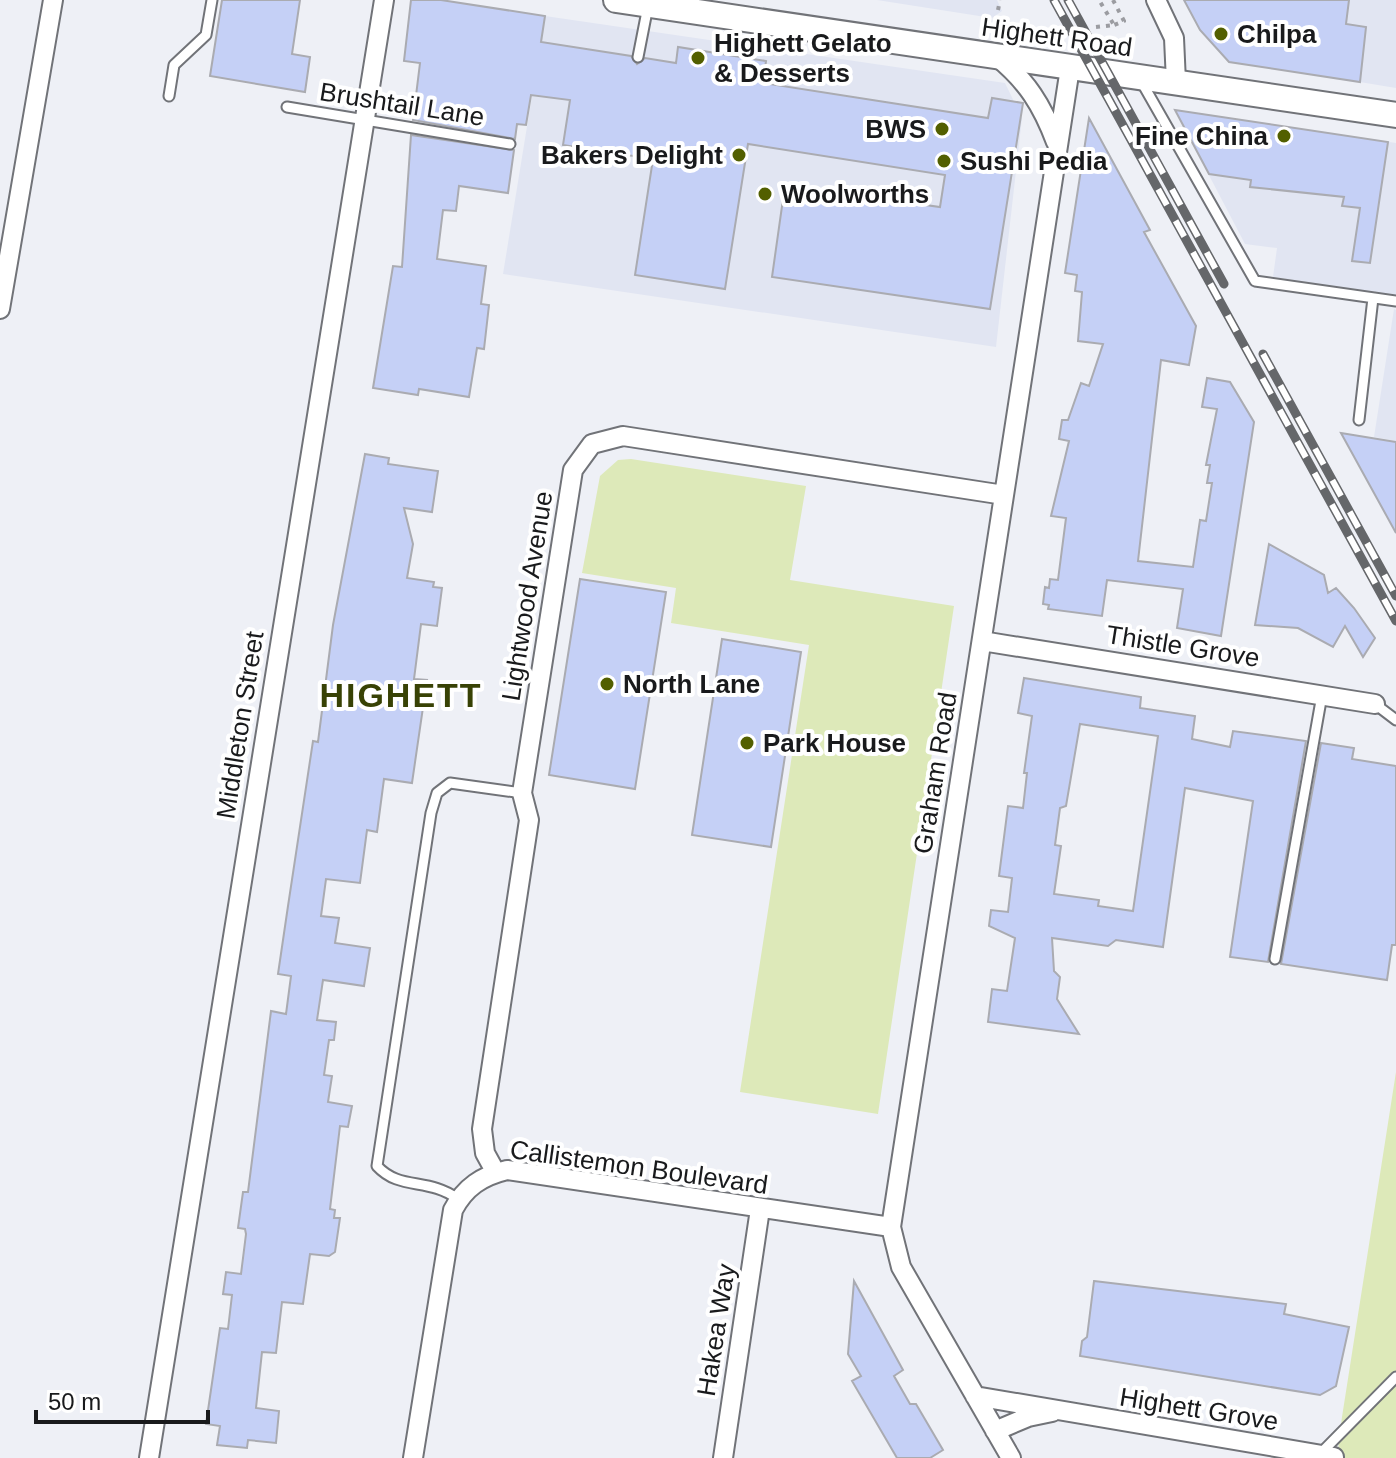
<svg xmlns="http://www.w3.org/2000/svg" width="1396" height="1458" font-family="Helvetica,sans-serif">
	<rect width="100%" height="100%" fill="#eef0f6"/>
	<path fill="#e1e5f2" d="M877,0H997L1002,11L992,18Z
		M1183,0H1396V88L1299,72Z
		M545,16L1005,83L1022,118L996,347L503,274Z
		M1184,111L1396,143V296L1273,277L1277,248L1245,244L1179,118Z
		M1394,309L1396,310V441L1374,437Z"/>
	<path fill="#dde9b9" d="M631,459L806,486L790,580L954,606L878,1114L740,1092L809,645L671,623L676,588L582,573L600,476L618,460Z
		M1396,1072V1458H1337L1342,1417Z"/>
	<path fill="#c5d0f6" stroke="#aaabb1" stroke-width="2" fill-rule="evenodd" d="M222,0H300L292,54L310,57L305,92L210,76Z
		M411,0H441L545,16L541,42L631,56L637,64L645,58L676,63L678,47L766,61L763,83L988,118L992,98L1023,103L990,309L772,277L785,185L940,207L945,175L748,144L725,289L635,275L653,159L563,145L570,100L531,95L526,125L517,124L515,139L413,120L420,63L404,61Z
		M1184,0H1349L1346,24L1366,27L1360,82L1229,62L1200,30Z
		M1175,110L1388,142L1370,263L1352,261L1360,208L1342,206L1344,197L1250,187L1251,180L1209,174Z
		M1089,118L1150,230L1144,232L1196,326L1189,365L1161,360L1138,561L1193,567L1200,520L1206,521L1212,483H1207L1210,465H1206L1217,409L1202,407L1207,378L1230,382L1254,422L1221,636L1177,628L1183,589L1107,580L1102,616L1048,609L1049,605L1043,604L1045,587L1049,588L1050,579L1058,580L1066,518L1051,516L1069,441L1059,439L1062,420H1068L1081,383L1089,386L1103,344L1078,341L1082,292L1075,291L1077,275L1065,273Z
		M411,135L514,150L508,193L459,186L456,211L443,210L437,259L486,266L481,304L489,305L484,349L477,348L469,397L419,389L418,395L373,388L393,266L402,267Z
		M1341,433L1396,442V533Z
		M365,454L389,458L388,464L438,471L432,512L404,508L413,544L407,578L434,582L433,587L442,588L437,626L421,624L414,679L427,680L412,783L384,779L377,832L367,830L360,883L326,879L321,916L339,918L335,943L370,948L364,986L323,980L317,1020L336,1022L334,1040H329L324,1075L332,1076L328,1102L352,1106L348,1127L340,1126L330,1209L335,1210L334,1218H340L335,1252L329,1256L310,1254L303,1304L282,1302L276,1353L262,1352L256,1408L279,1411L276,1443L248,1440L247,1448L217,1445L220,1426L206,1424L220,1328L228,1329L232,1295L223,1294L226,1272L241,1274L246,1234L245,1229L238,1228L243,1192H248L271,1011L286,1014L291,976L278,974L288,906L313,741L318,742L333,625Z
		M1269,544L1324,575L1328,593L1336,588L1354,608L1375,638L1363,657L1345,626L1333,647L1298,628L1255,625Z
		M580,579L666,592L635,789L549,775Z
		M722,639L801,652L771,847L692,835Z
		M1024,678L1141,697L1140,708L1195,716L1192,739L1230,747L1233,731L1306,741L1268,962L1230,957L1253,801L1185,788L1163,947L1116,940L1108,946L1052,938L1054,971L1060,977L1057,999L1079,1034L988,1022L992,989L1007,991L1015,938L989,926L991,910L1008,912L1012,878L999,876L1008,806L1023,808L1027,773H1024L1032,716L1018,713ZM1080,724L1158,736L1133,911L1098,906L1099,900L1054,894L1061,846L1055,845L1060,808L1066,806Z
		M1321,743L1354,748L1352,759L1396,766V945H1392L1387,980L1281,964Z
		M854,1281L903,1370L894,1376L910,1404H916L943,1450L930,1458H897L852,1381L861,1376L848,1354Z
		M1094,1281L1286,1304L1284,1314L1349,1327L1336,1386L1320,1395L1080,1356L1082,1341L1087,1337Z"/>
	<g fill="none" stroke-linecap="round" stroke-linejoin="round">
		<defs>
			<path id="service" d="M638,57L648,6
				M1141,81L1255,281L1396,301
				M169,96L174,65L206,35L212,0
				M287,107L510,144
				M1359,420L1373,298
				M1375,704L1396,720
				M1275,959L1322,695
				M458,1199C428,1177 400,1191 377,1166L431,813L437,793L450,783L522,793
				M1319,1455L1396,1377"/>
			<path id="minor" d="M1156,0L1174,38L1176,82
				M996,56C1027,81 1042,105 1056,142
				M0,309L53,0
				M982,641L1375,704
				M496,1173L485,1153L482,1129L529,820L522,793L573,470L592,444L623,436L1004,495
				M975,1396L1334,1457
				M995,1431L1028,1417L1052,1412
				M149,1458L384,0
				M413,1458L453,1210C465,1187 482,1176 507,1170L891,1227
				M723,1458L760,1209
				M1011,1458L901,1267L891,1227L1070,68"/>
			<path id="tertiary" d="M616,0L1396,115"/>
		</defs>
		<use href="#service" stroke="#717378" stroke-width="13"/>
		<use href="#minor" stroke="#717378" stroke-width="22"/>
		<use href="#tertiary" stroke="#717378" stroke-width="28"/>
		<path stroke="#9b9ca1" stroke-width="4" stroke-dasharray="4 6" stroke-linecap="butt" d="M1113,0L1124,21L1114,25
			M998,10L1000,0
			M1096,27L1114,25L1099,0"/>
		<use href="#service" stroke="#fff" stroke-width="9"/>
		<use href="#minor" stroke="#fff" stroke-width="18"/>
		<use href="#tertiary" stroke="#fff" stroke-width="24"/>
		<defs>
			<path id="rail" d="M1054,0L1396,621
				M1068,0L1224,284
				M1263,354L1396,596"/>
		</defs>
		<use href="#rail" stroke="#65676a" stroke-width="9"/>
		<use href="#rail" stroke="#fff" stroke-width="6" stroke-dasharray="18" stroke-linecap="butt"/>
	</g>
	<g fill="#525f00" stroke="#fff" stroke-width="3">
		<circle cx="1221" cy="34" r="8"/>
		<circle cx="698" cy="58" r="8"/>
		<circle cx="942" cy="129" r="8"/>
		<circle cx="1284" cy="136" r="8"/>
		<circle cx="739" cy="155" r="8"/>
		<circle cx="944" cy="161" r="8"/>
		<circle cx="765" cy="194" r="8"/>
		<circle cx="607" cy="684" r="8"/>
		<circle cx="747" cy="743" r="8"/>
	</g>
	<g text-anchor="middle" stroke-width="8" stroke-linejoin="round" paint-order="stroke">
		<g font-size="26" font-weight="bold" fill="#191a1c" stroke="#fff" text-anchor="start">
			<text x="1237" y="43">Chilpa</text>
			<text x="714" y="52">Highett Gelato<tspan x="714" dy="30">&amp; Desserts</tspan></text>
			<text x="926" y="138" text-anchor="end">BWS</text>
			<text x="1268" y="145" text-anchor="end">Fine China</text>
			<text x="723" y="164" text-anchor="end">Bakers Delight</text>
			<text x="960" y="170">Sushi Pedia</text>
			<text x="781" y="203">Woolworths</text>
			<text x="623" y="693">North Lane</text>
			<text x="763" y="752">Park House</text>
		</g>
		<g font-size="26" fill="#191a1c" stroke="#fff">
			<text transform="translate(1057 37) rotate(8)" y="9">Highett Road</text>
			<text transform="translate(402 104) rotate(9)" y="9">Brushtail Lane</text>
			<text transform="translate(527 596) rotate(-81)" y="9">Lightwood Avenue</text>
			<text transform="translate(1183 646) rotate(9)" y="9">Thistle Grove</text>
			<text transform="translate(240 725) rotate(-81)" y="9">Middleton Street</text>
			<text transform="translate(935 773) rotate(-81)" y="9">Graham Road</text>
			<text transform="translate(639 1167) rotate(8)" y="9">Callistemon Boulevard</text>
			<text transform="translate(716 1330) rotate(-81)" y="9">Hakea Way</text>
			<text transform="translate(1199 1409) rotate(9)" y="9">Highett Grove</text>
		</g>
		<g font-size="34" font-weight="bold" letter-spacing="2" fill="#384205" stroke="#fff">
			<text x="401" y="707">HIGHETT</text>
		</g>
	</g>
	<path d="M36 1410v12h172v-12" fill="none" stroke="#191a1c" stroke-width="4"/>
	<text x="48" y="1410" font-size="24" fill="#191a1c" stroke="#ffffff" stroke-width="6" paint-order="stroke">50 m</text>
</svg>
